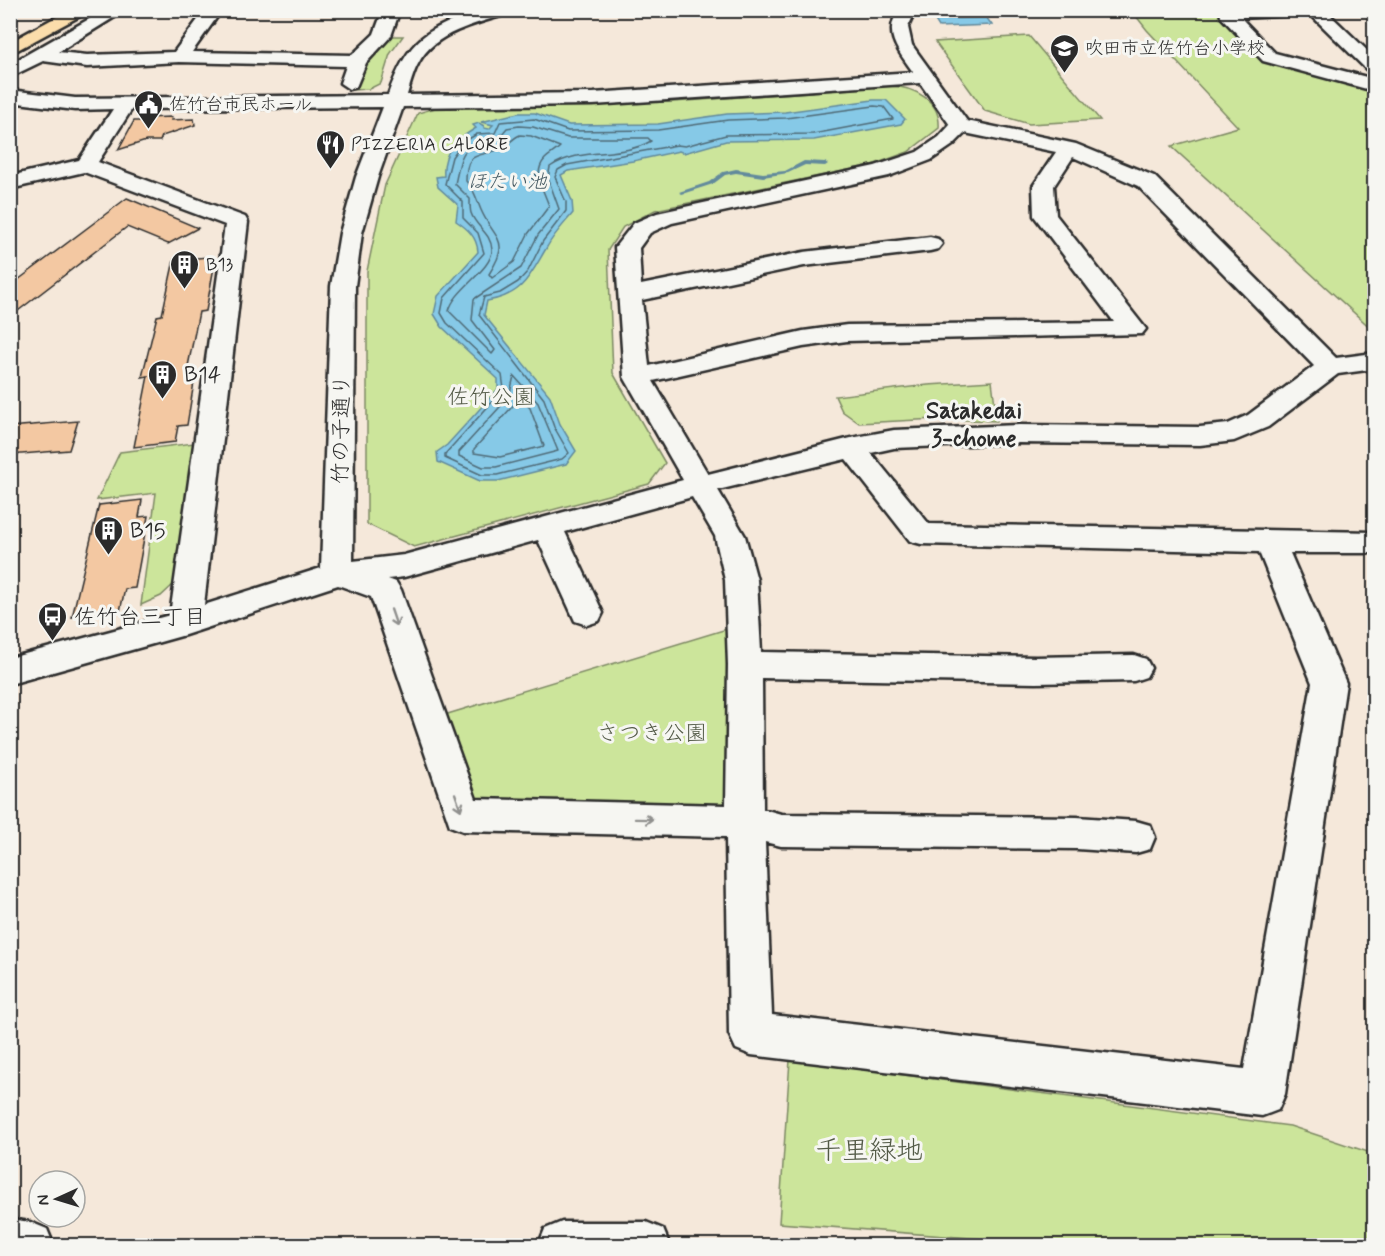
<svg xmlns="http://www.w3.org/2000/svg" width="1385" height="1256" font-family="Mynerve,'Klee One',sans-serif">
	<rect width="100%" height="100%" fill="#f5e8da"/>
	<filter id="ink" filterUnits="userSpaceOnUse"><feTurbulence type="fractalNoise" baseFrequency=".0167" numOctaves="2"/><feDisplacementMap in="SourceGraphic" scale="12" xChannelSelector="R" yChannelSelector="G"/><feConvolveMatrix kernelMatrix="1 2 1 2 8 2 1 2 1" color-interpolation-filters="sRGB"/></filter>
	<g filter="url(#ink)">
		<path fill="#cce59b" stroke="#7c8863" stroke-width="1.5" d="M1207,10L1222,14L1263,59L1374,89V331L1171,146L1238,127L1147,30L1132,11Z
			M389,36H403L390,54L381,83L369,89L353,90L363,63Z
			M1029,36L1100,120L1029,124L985,111L935,42Z
			M890,86C914,87 941,100 939,128L908,152L872,165L655,210L623,227L608,250L613,373L665,463L649,484L414,547L367,524V271L385,185L418,113L442,106L673,102Z
			M992,381L997,421L937,419L859,423L842,411L835,396L928,385Z
			M194,443L175,583L161,596L141,605L156,493L97,500L120,452Z
			M730,628L728,803L716,810L476,805L441,716Z
			M790,1060L1290,1126L1374,1154V1245L1071,1246L779,1223Z"/>
		<path fill="#86c9e7" stroke="#628a9c" stroke-width="1.5" d="M986,17L992,25L939,27L934,19Z
			M873,100H886L905,119L901,124L814,140L726,141L684,153L679,151L633,161L568,171L561,175L572,201L573,213C564,224 554,234 547,247C530,275 524,295 487,301L484,315L550,396L560,424L576,451L566,464L498,481H480L438,462L437,452L447,445L498,389V379L442,327L434,314L438,296L478,252C477,237 468,229 456,221L458,205L438,187L436,177L444,176C442,151 456,140 476,128L473,125L479,123L484,126V128L489,129L493,125L481,122L518,113H535L569,125L658,124L727,114L785,112Z"/>
		<g fill="none" stroke-linecap="round" stroke-linejoin="round">
			<path stroke="#4f6a76" stroke-width="1.5" d="M874,106L884,107L893,119L813,134L726,135L685,146L677,145L567,165L558,170L555,177L566,202V211L543,241L528,271L518,282L500,293L484,297L479,315L544,399L554,427L569,453L562,459L497,475H482L445,458V454L504,389L502,375L447,323L441,313L444,298L484,253L478,233L463,218V202L445,184L452,157L462,143L477,134L495,133L500,122L534,119L568,131L658,130L728,120L786,118Z
				M519,126L533,127L568,138H648L651,141C620,159 581,146 550,167L548,178L559,209L538,235L521,268L474,299L472,320L495,350L492,354L449,311C454,289 492,270 492,250C491,232 476,228 471,213C470,210 470,203 470,199L455,184C462,152 461,144 496,141L507,128Z
				M520,135L531,136L560,147C555,152 549,155 545,159C532,173 544,191 549,206L528,234L514,262L492,278L489,274C512,239 494,240 481,210C476,198 475,191 466,181C466,150 478,158 500,149C508,146 512,138 520,135Z
				M514,376L538,403L558,451L496,467H483L459,456V452L509,397Z
				M520,398L530,408L544,446L500,457L474,453V449Z"/>
			<path fill="#628a9c" fill-rule="evenodd" d="M804,161L825,162L828,164L825,166L805,165L788,173L763,177L736,173L725,175L713,184L682,194L679,192L709,182L723,172L736,169L763,173L785,171Z"/>
		</g>
		<path fill="#f3c8a2" stroke="#2b2b2b" stroke-width="1.5" d="M172,117L171,120L194,119L195,125L162,136L160,141H146L118,150L134,121H140L142,118Z
			M127,198L198,228L168,244L127,227L10,317V286Z
			M208,257L206,268L214,267L206,311L199,312L187,371L196,370L187,425L178,426L175,442L134,447L148,376L142,377L157,316L162,315L174,260Z
			M78,421L69,450L10,455V427Z
			M142,500L139,517L148,516L135,588L125,589L120,611L72,617L99,505Z"/>
		<g fill="none" stroke-linecap="round" stroke-linejoin="round">
			<defs>
				<path id="minor" d="M105,10H126L58,52L87,55L174,52L205,10H222L192,52L352,55L374,34L383,10H400L391,36L366,63L356,87L349,89L340,83L346,66L179,62L87,67L43,61L10,77V64Z
					M482,10H509L507,14C476,24 434,32 418,64C413,73 410,85 407,95L593,93L913,72C899,52 882,34 899,10H916L908,27L912,45L967,121L1076,144L1154,176L1336,358L1374,353V369L1338,374L1268,427L1234,441L1200,445L1019,443L894,448L871,453L929,524L1374,532V553H1290L1346,683L1285,1094L1278,1110L1262,1116L751,1055L736,1049L729,1034L726,837L463,831L450,826L371,597L338,585L185,635L10,684V658L170,615L225,225L84,172L10,189V176L79,160L113,109L75,110L10,102V90L75,98L388,95C409,38 425,29 482,10ZM920,83L950,125L939,137L917,152L875,166L657,213L634,223L615,247L624,377L683,480L404,555L353,561L355,286L362,233L378,177L403,107L593,105ZM383,107L356,177L340,233L331,286L321,568L204,605L248,222L245,217L98,162L132,109ZM965,133L1056,152L1033,186L1034,216L1114,322L847,325L803,331L649,366L642,300L804,266L930,251L938,249L942,244L938,239L930,237L804,252L641,285L639,248L650,233L672,223L889,176L931,160L953,145ZM1073,157L1138,186L1314,366L1248,415L1228,424L1200,427L1019,425L894,430L851,438L708,474L653,381L803,347L847,341L1142,334L1146,329L1142,324L1056,215L1054,186ZM846,459L910,541L921,544L1259,552L1312,683L1244,1069L772,1015L765,842L781,846L1077,849L1136,853L1150,849L1155,837L1150,825L1136,821L1077,817L781,814L763,809L762,678L1036,683L1134,681L1146,677L1151,668L1146,659L1134,655L1036,657L761,652L757,580L745,536L718,490ZM692,497L715,536L725,580L728,665L726,805L476,799L401,590L396,582L388,579L404,577L538,540L575,621L587,625L599,621L603,613L565,532Z
					M1220,10H1305L1297,15L1241,18L1275,53L1374,79V91L1263,61L1221,17Z
					M1306,10H1325L1374,57V71L1367,70Z
					M10,1219L30,1222L47,1229L54,1246H10Z
					M562,1222H646L663,1229L670,1246H538L545,1229Z"/>
				<path id="major" d="M69,10H91L10,54V42Z"/>
			</defs>
			<use href="#minor" stroke="#2b2b2b" stroke-width="5"/>
			<use href="#major" stroke="#2b2b2b" stroke-width="5"/>
			<use href="#minor" fill="#f6f6f2" fill-rule="evenodd"/>
			<use href="#major" fill="#fbddab" fill-rule="evenodd"/>
		</g>
		<defs><path id="oneway-shaft" d="M-6 0H5M1.5-3L5.5 0L1.5 3" fill="none" stroke-width="1.6" stroke-linecap="round" stroke-linejoin="round" transform="scale(1.5)"/></defs>
		<g stroke="#90908e">
			<use href="#oneway-shaft" transform="translate(394 618) rotate(71)"/>
			<use href="#oneway-shaft" transform="translate(458 802) rotate(71)"/>
			<use href="#oneway-shaft" transform="translate(644 819) rotate(1)"/>
		</g>
	</g>
	<defs>
		<symbol id="school-pin" viewBox="-11 -11 22 30"><path d="M0 17L-7.5 6A9.5 9.5 0 1 1 7.5 6Z" fill="#2b2b2b" stroke="#f6f6f2"/><path d="M0-5L7-2L0 1L-7-2ZM-4 1L0 2.5L4 1V4Q0 6-4 4Z" fill="#fff"/></symbol>
		<symbol id="civic-pin" viewBox="-11 -11 22 30"><path d="M0 17L-7.5 6A9.5 9.5 0 1 1 7.5 6Z" fill="#2b2b2b" stroke="#f6f6f2"/><path d="M-.6-6.5H3V-4.5H.6V-3L4-1V1h2V6H-6V1h2V-1L-.6-3ZM-1.2 2.5V6h2.4V2.5Z" fill="#fff"/></symbol>
		<symbol id="restaurant-pin" viewBox="-11 -11 22 30"><path d="M0 17L-7.5 6A9.5 9.5 0 1 1 7.5 6Z" fill="#2b2b2b" stroke="#f6f6f2"/><path d="M-5-6h1v4h1v-4h1v4h1v-4h1v5L-1.5 .5V6h-2V.5L-5-1ZM5-6V6H3V1.5H1.5Q1.5-4 5-6Z" fill="#fff"/></symbol>
		<symbol id="building-pin" viewBox="-11 -11 22 30"><path d="M0 17L-7.5 6A9.5 9.5 0 1 1 7.5 6Z" fill="#2b2b2b" stroke="#f6f6f2"/><path d="M-4-6H4V6H1V3H-1V6H-4ZM-2.5-4.3h1.7v1.8h-1.7ZM.8-4.3h1.7v1.8H.8ZM-2.5-1h1.7V.8h-1.7ZM.8-1h1.7V.8H.8Z" fill="#fff"/></symbol>
		<symbol id="bus-pin" viewBox="-11 -11 22 30"><path d="M0 17L-7.5 6A9.5 9.5 0 1 1 7.5 6Z" fill="#2b2b2b" stroke="#f6f6f2"/><path d="M-5-6H5V4H4V6H2V4H-2V6H-4V4H-5ZM-3.5-4V0h7V-4ZM-3.5 1.2v1.5H-2V1.2ZM2 1.2v1.5H3.5V1.2Z" fill="#fff"/></symbol>
	</defs>
	<g fill-rule="evenodd">
		<use href="#school-pin" x="1048" y="32" width="33" height="45"/>
		<use href="#civic-pin" x="132" y="88" width="33" height="45"/>
		<use href="#restaurant-pin" x="314" y="128" width="33" height="45"/>
		<use href="#building-pin" x="168" y="248" width="33" height="45"/>
		<use href="#building-pin" x="146" y="358" width="33" height="45"/>
		<use href="#building-pin" x="92" y="514" width="33" height="45"/>
		<use href="#bus-pin" x="36" y="600" width="33" height="45"/>
	</g>
	<g text-anchor="middle" stroke-width="6" stroke-linejoin="round" paint-order="stroke">
		<g font-size="18" fill="#2b2b2b" stroke="#f6f6f2" text-anchor="start">
			<text x="1085" y="54">吹田市立佐竹台小学校</text>
			<text x="169" y="110">佐竹台市民ホール</text>
			<text x="351" y="150">PIZZERIA CALORE</text>
			<text x="206" y="270">B13</text>
		</g>
		<g font-size="20" font-style="italic" fill="#465a63" stroke="#f6f6f2">
			<text x="507" y="188">ほたい池</text>
		</g>
		<g font-size="22" fill="#2b2b2b" stroke="#f6f6f2" text-anchor="start">
			<text x="184" y="382">B14</text>
			<text x="130" y="538">B15</text>
			<text x="74" y="624">佐竹台三丁目</text>
		</g>
		<g font-size="22" fill="#535a47" stroke="#f6f6f2">
			<text x="491" y="404">佐竹公園</text>
			<text x="652" y="740">さつき公園</text>
		</g>
		<g font-size="22" fill="#2b2b2b" stroke="#f6f6f2">
			<text transform="translate(340 429) rotate(-89)" y="8">竹の子通り</text>
		</g>
		<g font-size="24" font-weight="bold" fill="#2b2b2b" stroke="#f6f6f2">
			<text x="974" y="418">Satakedai<tspan x="974" dy="28">3-chome</tspan></text>
		</g>
		<g font-size="27" fill="#535a47" stroke="#f6f6f2">
			<text x="869" y="1159">千里緑地</text>
		</g>
	</g>
	<rect width="1385" height="1256" fill="none" stroke="#f6f6f2" stroke-width="36"/>
	<rect x="18" y="18" width="1349" height="1220" fill="none" stroke="#2b2b2b" stroke-width="2" filter="url(#ink)"/>
	<g transform="translate(57 1199) rotate(266)"><circle r="28" fill="#f6f6f2" stroke="#a5a5a2" stroke-width="1.5"/>
	<path d="M0-4.5L10 22L0 15L-10 22Z" fill="#2b2b2b"/>
	<text y="-9" font-size="16" font-weight="bold" text-anchor="middle" fill="#2b2b2b">N</text>
	</g>
</svg>
